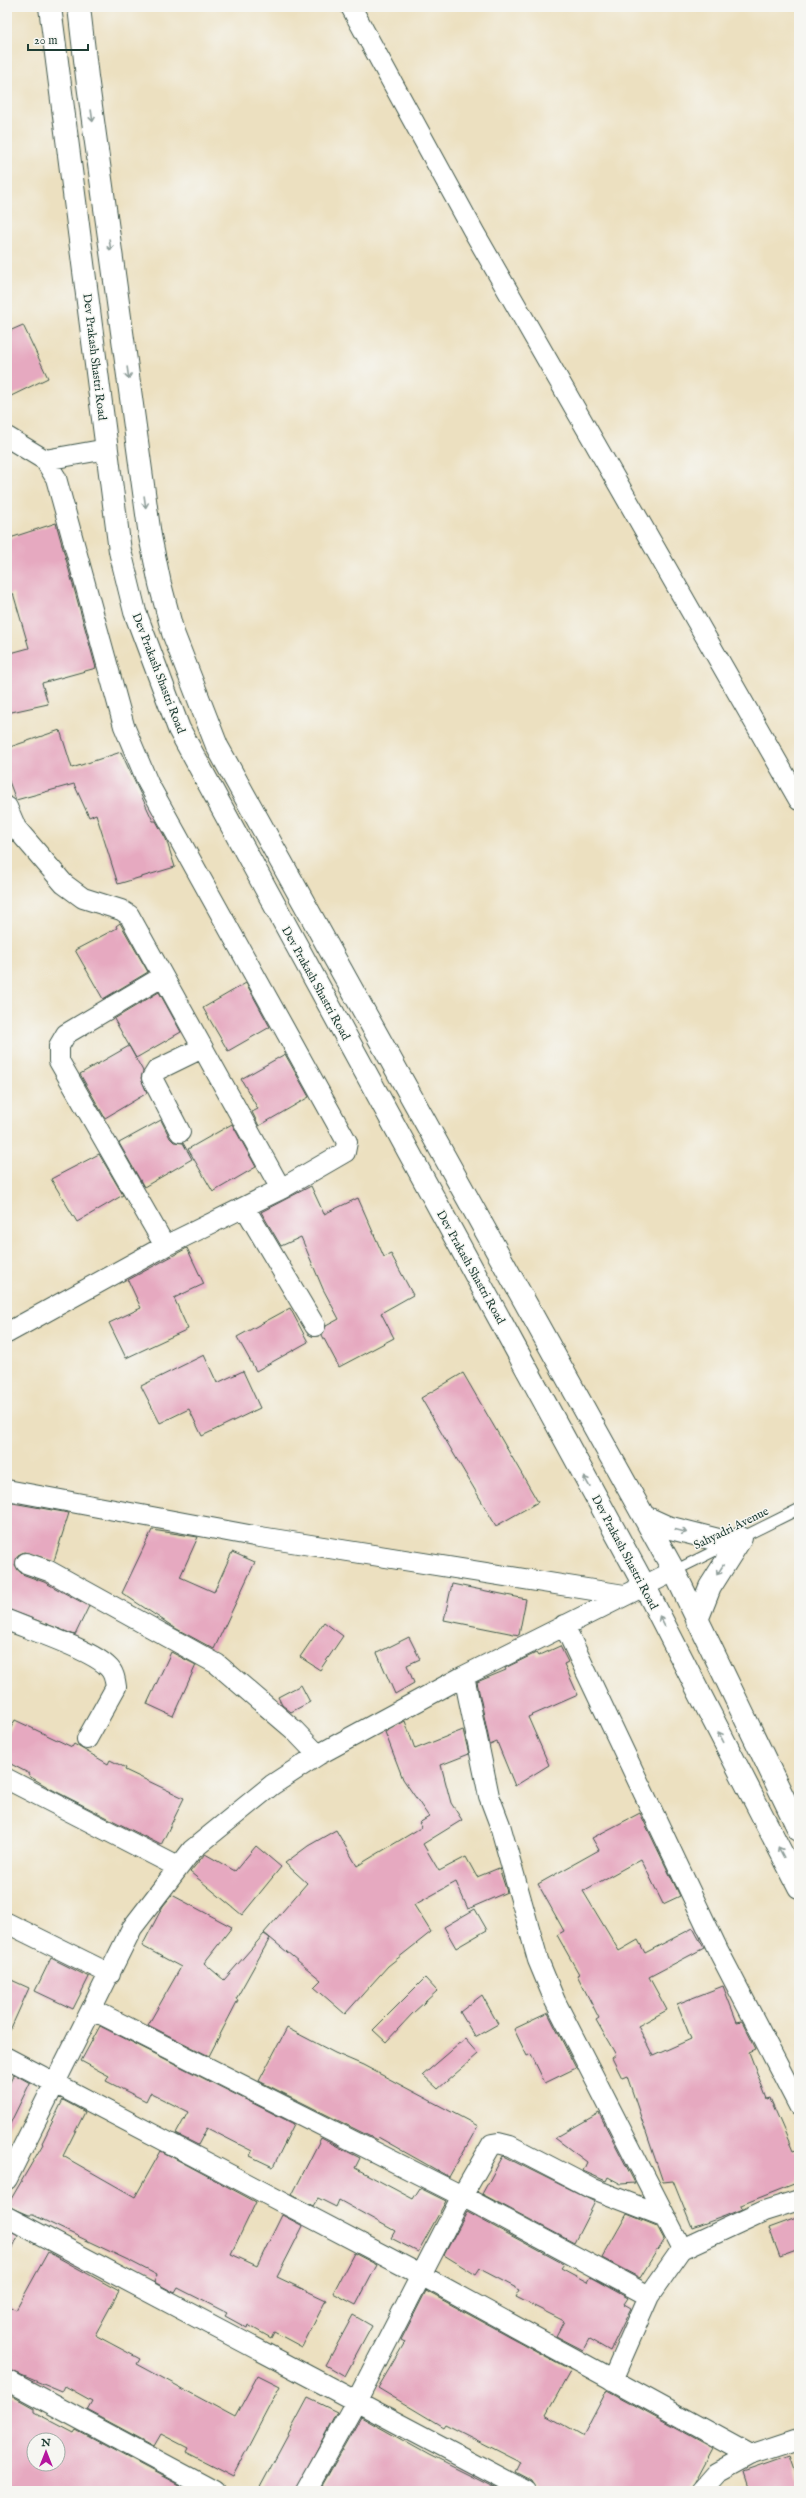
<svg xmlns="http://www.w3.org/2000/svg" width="806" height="2498" font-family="'IM FELL English',serif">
	<rect width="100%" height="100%" fill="#f6f6f2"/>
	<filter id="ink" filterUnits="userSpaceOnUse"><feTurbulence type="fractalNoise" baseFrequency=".025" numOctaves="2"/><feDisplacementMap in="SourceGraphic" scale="8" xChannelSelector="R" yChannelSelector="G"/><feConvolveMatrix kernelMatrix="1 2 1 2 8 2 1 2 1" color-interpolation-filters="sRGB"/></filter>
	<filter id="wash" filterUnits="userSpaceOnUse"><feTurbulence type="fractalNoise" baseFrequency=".012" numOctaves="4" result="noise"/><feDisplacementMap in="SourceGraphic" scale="16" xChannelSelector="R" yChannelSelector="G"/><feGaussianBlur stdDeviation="0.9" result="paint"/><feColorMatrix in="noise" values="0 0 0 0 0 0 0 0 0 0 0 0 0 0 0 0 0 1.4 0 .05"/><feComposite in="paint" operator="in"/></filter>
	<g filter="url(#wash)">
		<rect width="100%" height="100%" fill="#ece0c0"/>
		<g id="blocks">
			<path fill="#e6a9c0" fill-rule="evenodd" d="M23,325L48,378L7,398V332Z
				M56,523L96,668L42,683L48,704L7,713V654L29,648L13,593L7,595V539Z
				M60,730L72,768L121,752L153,821H156L166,839L175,867L118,884L96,814L89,817L74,784L16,800L7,776V748Z
				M120,923L148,972L103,999L75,950L117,928L116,926Z
				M246,983L270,1027L228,1051L203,1008Z
				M159,992L181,1032L136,1058L114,1019Z
				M129,1046L143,1071L141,1078L147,1093L105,1118L80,1074Z
				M285,1054L309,1097L259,1126L252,1112L258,1109L241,1079Z
				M161,1120L170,1138L174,1142L183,1143L192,1159L144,1187L119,1143Z
				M232,1124L256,1167L213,1192L188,1149Z
				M99,1154L123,1195L77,1222L51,1179Z
				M311,1186L324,1214L358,1198L384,1257L391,1254L413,1295L381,1313L394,1338L339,1367L322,1335L326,1326L339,1319L323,1289L301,1237L281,1246L261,1212Z
				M187,1248L204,1284L174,1298L188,1329L126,1358L109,1323L141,1308L128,1280Z
				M290,1308L308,1342L256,1371L237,1337Z
				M204,1355L217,1383L243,1371L260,1408L202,1436L189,1409L160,1423L141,1386Z
				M463,1373L538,1502L496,1526L421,1398Z
				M7,1502L69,1513L54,1561L24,1552L18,1555L15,1565L22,1574L44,1582L89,1606L75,1635L7,1609Z
				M152,1530L198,1537L180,1577L214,1592L232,1552L255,1562L214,1649L175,1628L122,1593Z
				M452,1584L526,1599L519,1635L444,1620Z
				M324,1622L343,1636L320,1670L300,1657Z
				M409,1637L420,1659L407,1665L414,1683L395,1694L377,1653Z
				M560,1646L568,1662L564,1664L578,1695L528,1717L549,1765L515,1786L497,1742L490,1745L477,1682L506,1670L505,1668L536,1653L538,1656Z
				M171,1652L196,1665L173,1716L147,1704Z
				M301,1685L310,1702L291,1712L282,1705L278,1697Z
				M15,1720L72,1747L74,1744L108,1764L110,1760L126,1768L125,1770L184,1798L161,1845L51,1789L29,1776L30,1774L7,1762V1735Z
				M405,1721L415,1749L463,1730L469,1754L441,1765L451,1803L462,1820L423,1844L439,1871L466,1857L477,1877L499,1868L507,1892L468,1909L456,1882L414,1905L431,1932L388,1966L345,2014L314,1987L321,1980L264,1933L307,1883L285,1863L308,1846L336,1830L357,1866L422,1827L419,1823L429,1817L403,1779L385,1732Z
				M640,1813L680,1896L663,1904L641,1859L583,1891L619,1951L638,1940L645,1953L693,1928L704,1948L649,1977L667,2010L638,2026L653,2056L691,2039L677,2004L723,1986L737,2022L742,2021L756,2049L749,2052L767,2099L770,2098L793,2151L799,2149V2182L741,2205L742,2209L725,2216L692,2228L673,2181L663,2182L627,2076L622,2078L612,2058L616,2055L596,2020L599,2018L577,1975L579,1974L557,1935L564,1931L538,1884L599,1850L592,1838Z
				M256,1846L281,1867L242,1915L190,1872L205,1854L235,1871Z
				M172,1895L232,1927L204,1963L224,1980L264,1934L270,1938L236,1999L238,2000L209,2056L148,2025L181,1967L142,1946L163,1906Z
				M475,1909L487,1930L456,1948L444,1927Z
				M51,1958L89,1977L73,2009L35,1991Z
				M7,1978L29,1988L7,2037Z
				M425,1978L437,1991L413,2013L386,2042L373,2030Z
				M482,1995L498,2024L475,2037L460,2012Z
				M548,2013L576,2068L545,2083L531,2054L527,2056L514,2029Z
				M100,2026L294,2124L273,2167L250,2156L252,2151L207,2128L198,2145L176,2134L188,2112L150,2093L146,2101L106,2081L109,2076L81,2061Z
				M287,2028L335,2053L363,2065L478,2126L449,2177L378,2137L377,2140L259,2081Z
				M465,2039L478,2054L438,2089L423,2075Z
				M14,2074L30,2083L7,2130V2088Z
				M63,2100L85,2112L63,2156L135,2197L161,2151L256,2202L231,2254L257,2266L282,2215L303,2226L277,2277L326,2300L302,2347L274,2332L271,2338L248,2325L247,2328L225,2316L227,2313L178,2288L175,2293L154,2282L157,2275L130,2261L33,2215H28L7,2206L43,2144L42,2143Z
				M599,2113L635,2183L621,2184L608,2177L606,2181L583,2171L587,2162L555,2138Z
				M321,2138L360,2158L355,2168L413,2199L420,2188L446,2201L418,2252L391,2238L395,2231L339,2200L336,2207L318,2198L313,2206L292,2195Z
				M503,2156L595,2202L574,2243L482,2194Z
				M467,2212L564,2264L561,2268L587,2282L590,2277L628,2298L624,2304L631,2308L610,2351L589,2339L583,2350L556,2336L564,2321L516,2297L520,2290L480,2269L476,2275L444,2255Z
				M627,2214L657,2226L664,2239L640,2278L602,2258Z
				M799,2217V2250L780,2257L769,2228Z
				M7,2230L18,2236L7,2261Z
				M48,2252L119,2291L95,2335L140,2359L137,2364L235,2417L258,2375L280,2386L233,2476L186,2452L188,2448L161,2434L154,2446L87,2410L92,2401L65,2386L62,2392L7,2369V2305L16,2310Z
				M354,2253L377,2265L356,2305L333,2293Z
				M426,2291L571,2370L546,2415L583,2436L607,2390L713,2448L690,2491H537L532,2481L515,2472L520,2462L445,2424L443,2427L378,2388L405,2342L401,2340Z
				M353,2315L372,2326L345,2376L326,2365Z
				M7,2393L34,2408V2412L74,2433L76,2430L190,2491H7ZM34,2440H58V2464H34Z
				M308,2398L337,2412L295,2491H258Z
				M361,2417L429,2455L501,2491H319Z
				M790,2456L799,2482V2491H750L744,2472Z"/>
		</g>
	</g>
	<g filter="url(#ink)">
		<use href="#blocks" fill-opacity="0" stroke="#3e5549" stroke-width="1"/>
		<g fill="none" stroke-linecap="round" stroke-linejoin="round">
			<defs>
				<path id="lane" d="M674,1571L799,1509"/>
				<path id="street" d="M351,7L474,232L799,800
					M7,437L45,460L56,478L124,726L148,783L347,1142L345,1152L281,1189L129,915L121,910L83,898L64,884L16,828L7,807
					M45,460L107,449
					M162,977L66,1034L59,1046V1061L165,1246L281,1189
					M180,1132L152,1078L157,1070L202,1048
					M245,1208L315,1326
					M7,1333L165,1246
					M7,1490L254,1536L624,1595
					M26,1563L49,1571L217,1664L294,1730L318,1755
					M7,1620C31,1630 92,1650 108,1667C114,1672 115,1680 116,1687L87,1739
					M564,1625L718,1950L799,2106
					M464,1676L489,1796L500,1825L538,1960L555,2001L682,2249
					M7,1779L178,1867
					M7,1923L110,1974
					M93,2010L462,2196L649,2296
					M7,2058L421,2275L750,2455
					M7,2179L132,1928L192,1850L272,1785L318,1755L464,1676L674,1571
					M7,2217L526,2491
					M7,2380L214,2491
					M612,2380L649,2296L682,2249L764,2211L799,2200
					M306,2491L357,2400L462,2196L492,2144L498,2143L510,2146L591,2188L663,2216
					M701,2491L717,2473L750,2455L799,2439"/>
				<path id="secondary" d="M50,7L120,551L135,612L179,729L644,1585L799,1887
					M79,7L87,77L150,536L160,584L173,633L217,746L674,1571L799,1830
					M645,1517L667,1527L730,1543
					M697,1620L710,1587L741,1538"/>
			</defs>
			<use href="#lane" stroke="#3e5549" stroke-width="12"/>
			<use href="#street" stroke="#3e5549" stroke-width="22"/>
			<use href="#secondary" stroke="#3e5549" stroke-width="24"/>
			<use href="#lane" stroke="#fff" stroke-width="10"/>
			<use href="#street" stroke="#fff" stroke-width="20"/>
			<use href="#secondary" stroke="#fff" stroke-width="22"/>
		</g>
		<defs><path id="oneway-shaft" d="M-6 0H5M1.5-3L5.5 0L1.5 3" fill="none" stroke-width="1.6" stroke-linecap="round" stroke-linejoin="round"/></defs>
		<g stroke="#8f9e9a">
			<use href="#oneway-shaft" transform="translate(92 116) rotate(82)"/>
			<use href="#oneway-shaft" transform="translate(110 245) rotate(82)"/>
			<use href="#oneway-shaft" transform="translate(128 373) rotate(82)"/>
			<use href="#oneway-shaft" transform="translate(145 502) rotate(82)"/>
			<use href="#oneway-shaft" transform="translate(587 1482) rotate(-119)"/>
			<use href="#oneway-shaft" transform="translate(681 1531) rotate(15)"/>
			<use href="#oneway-shaft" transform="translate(720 1570) rotate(123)"/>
			<use href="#oneway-shaft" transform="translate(662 1621) rotate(-117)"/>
			<use href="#oneway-shaft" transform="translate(721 1737) rotate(-117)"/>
			<use href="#oneway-shaft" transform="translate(781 1852) rotate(-118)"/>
		</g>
	</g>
	<g text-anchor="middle" stroke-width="3" stroke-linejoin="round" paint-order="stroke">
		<g font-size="12" fill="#1f3d34" stroke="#f6f6f2">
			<text transform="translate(95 357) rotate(83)" y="4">Dev Prakash Shastri Road</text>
			<text transform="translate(159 673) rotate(69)" y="4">Dev Prakash Shastri Road</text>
			<text transform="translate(316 983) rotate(61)" y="4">Dev Prakash Shastri Road</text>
			<text transform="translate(471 1267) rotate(61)" y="4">Dev Prakash Shastri Road</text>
			<text transform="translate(731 1528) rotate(-26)" y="4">Sahyadri Avenue</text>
			<text transform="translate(625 1552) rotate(62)" y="4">Dev Prakash Shastri Road</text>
		</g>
	</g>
	<rect width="806" height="2498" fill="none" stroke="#f6f6f2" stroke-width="24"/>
	<g transform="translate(46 2452)"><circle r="19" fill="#f6f6f2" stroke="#a0aca6"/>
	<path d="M0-3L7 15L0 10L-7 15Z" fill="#b5179e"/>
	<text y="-6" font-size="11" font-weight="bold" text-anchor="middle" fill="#1f3d34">N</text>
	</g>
	<path d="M28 44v6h60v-6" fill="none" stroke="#1f3d34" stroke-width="2"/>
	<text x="34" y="44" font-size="12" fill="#1f3d34" stroke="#f6f6f2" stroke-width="3" paint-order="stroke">20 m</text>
</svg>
